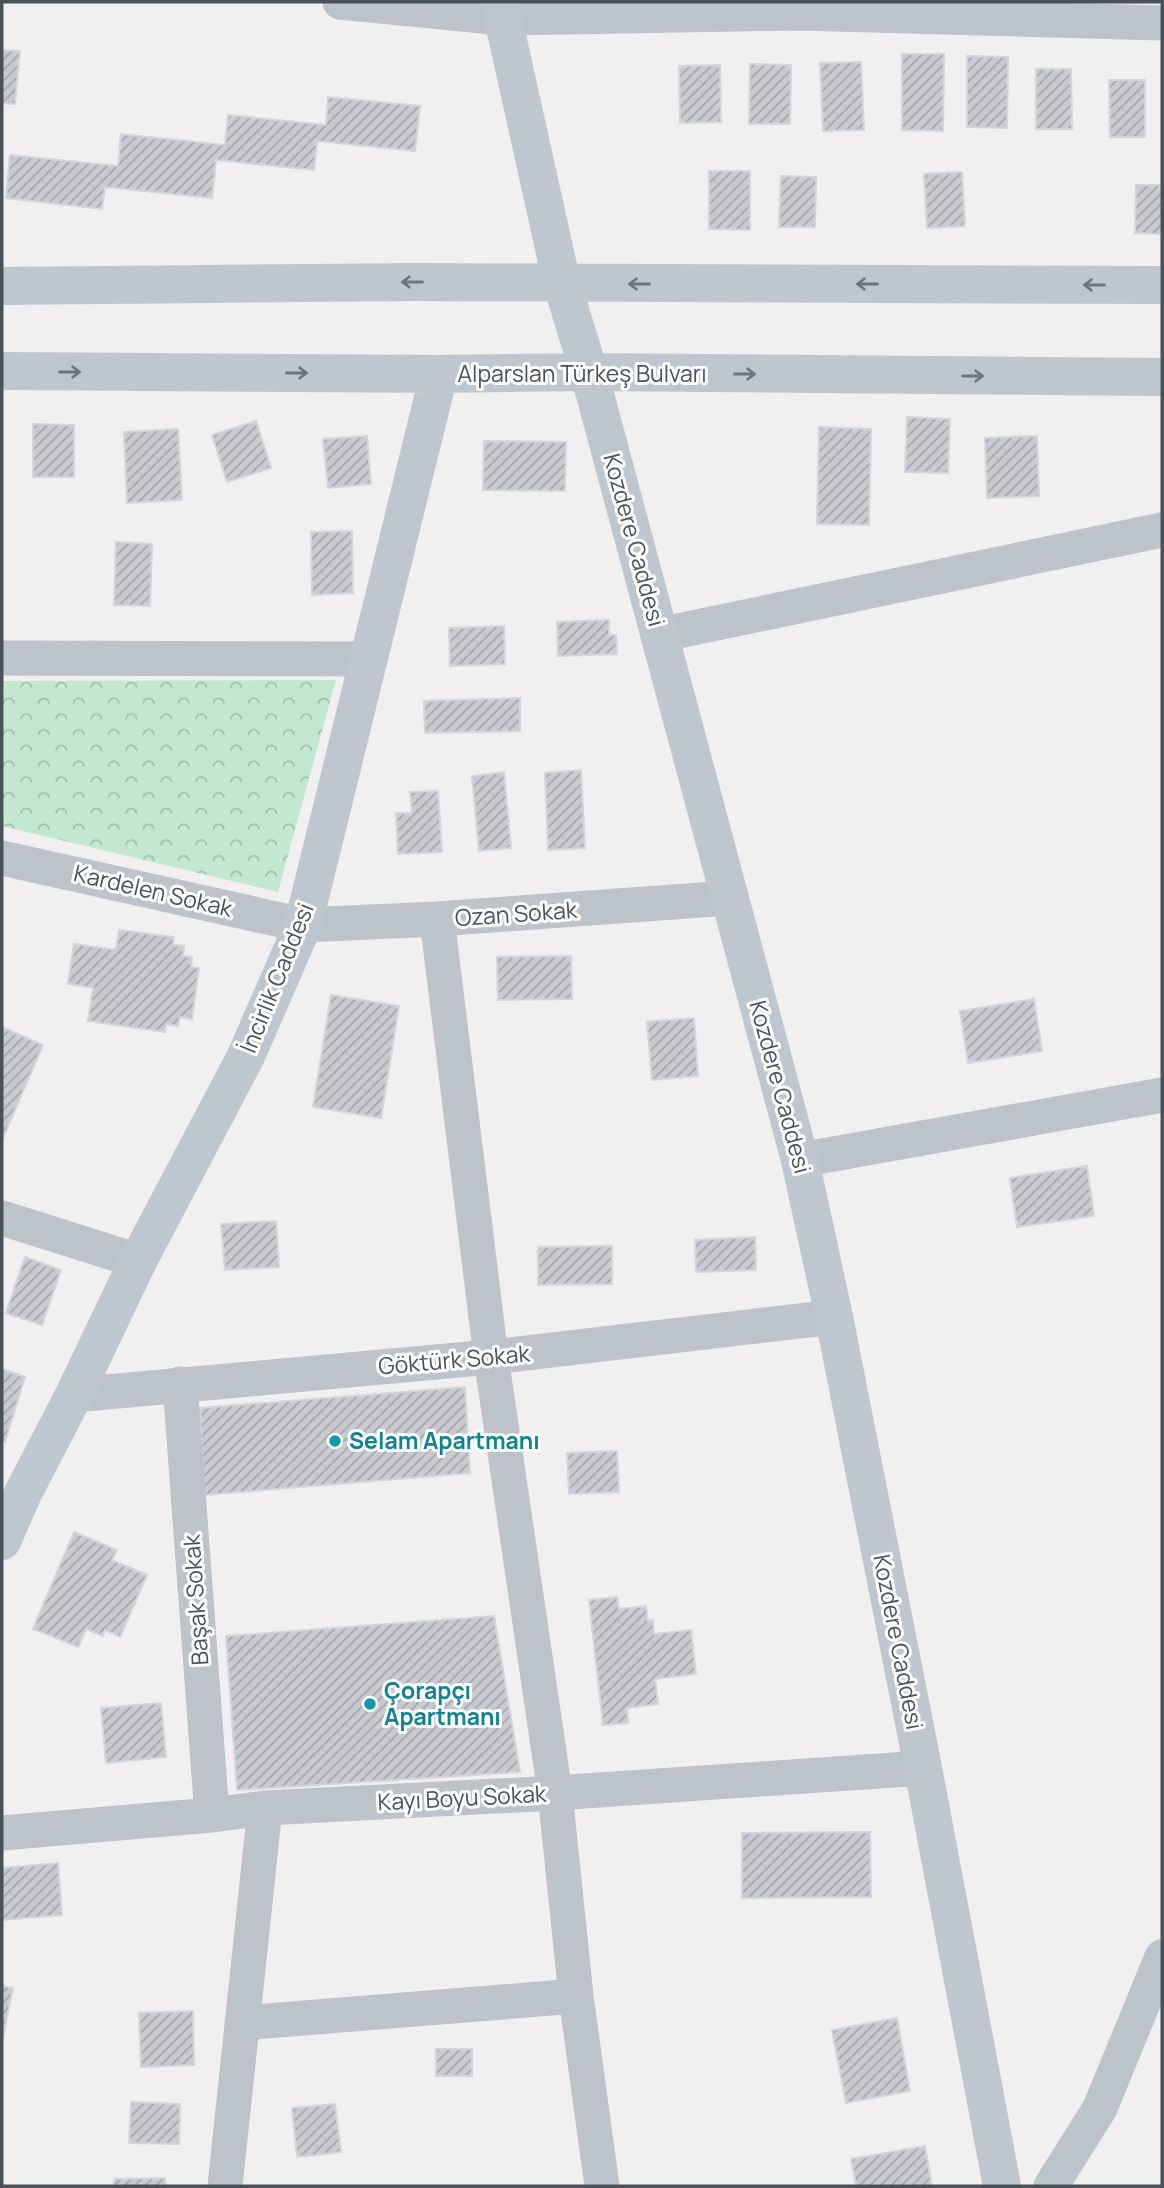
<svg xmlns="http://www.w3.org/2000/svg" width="1164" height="2188" font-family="Manrope,sans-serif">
	<defs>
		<pattern id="park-crowns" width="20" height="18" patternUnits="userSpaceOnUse" patternTransform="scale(1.75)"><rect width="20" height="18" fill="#c2e9d0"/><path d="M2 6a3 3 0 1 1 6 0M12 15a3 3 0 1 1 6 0" fill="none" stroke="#a0bfac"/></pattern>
		<pattern id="building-hatch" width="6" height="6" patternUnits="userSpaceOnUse" patternTransform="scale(1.75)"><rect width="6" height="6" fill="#c9cbd0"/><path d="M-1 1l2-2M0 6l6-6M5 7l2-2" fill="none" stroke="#a5a7ac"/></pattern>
	</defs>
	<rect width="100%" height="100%" fill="#f1efef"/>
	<path fill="url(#park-crowns)" d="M336,680L278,892L2,826V681Z"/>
	<path fill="url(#building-hatch)" stroke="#d3d5d9" stroke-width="2" d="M2,50L20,51L15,104L2,103Z
		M902,54H944L943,131L902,130Z
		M967,56L1008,57L1007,128L967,127Z
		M861,62L864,130L823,131L820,63Z
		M750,64L791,65L790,124H749Z
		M720,65L721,122L680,123L679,66Z
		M1036,69H1071L1072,129H1036Z
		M1109,80H1145V137H1110Z
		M328,97L420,106L415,151L317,141L314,170L216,160L212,198L105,187L102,209L6,198L10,155L118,166L121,134L225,145L228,115L326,125Z
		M709,171H750V230L709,229Z
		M962,172L965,226L927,228L924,174Z
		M781,176L816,177L815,227H779Z
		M1136,185H1162V234L1135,233Z
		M907,417L950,419L948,473L905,472Z
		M256,421L271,468L227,482L212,435Z
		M33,424L74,425V477H33Z
		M819,427L871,429L869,525L817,524Z
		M178,429L182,500L127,503L124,432Z
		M367,436L371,484L328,488L323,439Z
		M1037,436L1039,496L987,498L985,438Z
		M484,441L566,442L565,491L483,490Z
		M352,531L353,593L312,595L311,532Z
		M116,542L152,544L150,606L114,605Z
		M609,620V635H616L617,654L558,656L557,622Z
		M504,626L505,664L450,666L449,628Z
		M520,698V731L425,733L424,701Z
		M581,770L585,848L548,850L545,773Z
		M504,772L511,848L479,851L472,776Z
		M438,791L442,852L398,854L396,813H412L410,792Z
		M119,930L174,937L173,945L184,946L183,956L192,957L191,967L199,968L192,1019L180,1017L178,1026L166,1024L165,1032L88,1021L93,988L68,984L74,944L116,950Z
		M571,956L572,999L498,1000L497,957Z
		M331,995L399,1006L381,1118L313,1107Z
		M1034,999L1042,1051L968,1063L960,1011Z
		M694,1018L698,1076L652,1080L647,1022Z
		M2,1027L43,1045L2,1140Z
		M1087,1166L1094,1216L1017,1227L1010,1178Z
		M276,1221L279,1267L225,1270L221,1224Z
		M755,1237L756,1270L696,1272L695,1240Z
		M612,1246V1284L538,1285V1247Z
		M25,1257L61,1270L42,1325L6,1313Z
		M2,1369L25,1377L5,1442L2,1441Z
		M465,1387L470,1473L204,1495L200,1408Z
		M617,1451L619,1492L569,1494L567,1453Z
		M74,1532L117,1550L112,1560L147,1575L120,1637L105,1630L103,1636L86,1629L78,1647L33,1629Z
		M617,1597L619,1609L646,1606L648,1621L653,1620L654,1634L691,1630L696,1674L655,1679L658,1704L627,1708L628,1723L603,1725L589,1600Z
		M494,1616L520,1772L237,1790L226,1636Z
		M161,1703L166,1757L106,1763L101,1708Z
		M870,1832L871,1897L742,1898V1833Z
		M58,1863L62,1915L2,1920V1868Z
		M2,1986L13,1988L2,2042Z
		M193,2011L194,2065L141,2067L139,2013Z
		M897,2018L910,2091L846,2103L832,2030Z
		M436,2049H472V2076H436Z
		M131,2102L180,2104L179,2144L129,2143Z
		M335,2104L341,2152L297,2157L292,2108Z
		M925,2146L932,2186H856L851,2159Z
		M165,2178L166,2186H114V2179Z"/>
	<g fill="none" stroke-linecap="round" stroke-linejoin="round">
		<path stroke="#bcc3c9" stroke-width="35" d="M340,2L503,18L799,13L1162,23
			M659,635L1162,530
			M2,658L370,659
			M2,858L303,925L437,919L729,898
			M437,919L491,1357L555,1793L576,1996L602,2186
			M800,1160L1162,1095
			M2,1218L138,1261
			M180,1384L212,1815
			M74,1395L491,1357L834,1317
			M2,1833L212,1815L265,1808L555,1793L923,1768
			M242,2023L576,1996
			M225,2186L265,1808
			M1051,2186L1100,2108L1162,1957"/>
		<path stroke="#bec7d0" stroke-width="38" d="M502,2L503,18L562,284L589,372L800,1160L834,1317L923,1768L1002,2186
			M2,286L415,282L1162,285
			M2,371L439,374L589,372L1162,377
			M2,1541L23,1493L74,1395L138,1261L246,1056L303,925L439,374"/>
	</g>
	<defs><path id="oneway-shaft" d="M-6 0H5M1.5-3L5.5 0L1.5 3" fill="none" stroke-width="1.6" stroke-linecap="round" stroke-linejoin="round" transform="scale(1.75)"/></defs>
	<g stroke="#6c757d">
		<use href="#oneway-shaft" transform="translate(412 282) rotate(180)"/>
		<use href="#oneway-shaft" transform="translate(639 284) rotate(-180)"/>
		<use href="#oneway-shaft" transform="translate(867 284) rotate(-180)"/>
		<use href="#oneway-shaft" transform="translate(1094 285) rotate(-180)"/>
		<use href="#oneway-shaft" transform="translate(70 372)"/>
		<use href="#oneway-shaft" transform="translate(297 373)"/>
		<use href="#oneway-shaft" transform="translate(745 374)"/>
		<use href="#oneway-shaft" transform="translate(973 376)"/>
	</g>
	<g fill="#0f9aa8" stroke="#fff" stroke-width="2.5">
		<circle cx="335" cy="1441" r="7"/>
		<circle cx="370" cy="1704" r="7"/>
	</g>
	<g text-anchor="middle" stroke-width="6" stroke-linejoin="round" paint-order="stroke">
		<g font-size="23" fill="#495259" stroke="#fff">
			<text x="582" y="382">Alparslan Türkeş Bulvarı</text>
			<text transform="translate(634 540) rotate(75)" y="8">Kozdere Caddesi</text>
			<text transform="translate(153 891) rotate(13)" y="8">Kardelen Sokak</text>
			<text transform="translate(516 914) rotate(-4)" y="8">Ozan Sokak</text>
			<text transform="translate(277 978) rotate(-68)" y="8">İncirlik Caddesi</text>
			<text transform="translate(780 1087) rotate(75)" y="8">Kozdere Caddesi</text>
			<text transform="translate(454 1360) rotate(-5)" y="8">Göktürk Sokak</text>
			<text transform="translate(196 1600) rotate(-94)" y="8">Başak Sokak</text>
			<text transform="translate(898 1642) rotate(79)" y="8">Kozdere Caddesi</text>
			<text transform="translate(462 1798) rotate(-3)" y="8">Kayı Boyu Sokak</text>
		</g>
		<g font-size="23" font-weight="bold" fill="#0d838f" stroke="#fff" text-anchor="start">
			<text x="349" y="1449">Selam Apartmanı</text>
			<text x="384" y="1699">Çorapçı<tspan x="384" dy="26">Apartmanı</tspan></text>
		</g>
	</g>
	<rect width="1164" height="2188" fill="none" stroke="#495259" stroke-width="7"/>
</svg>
